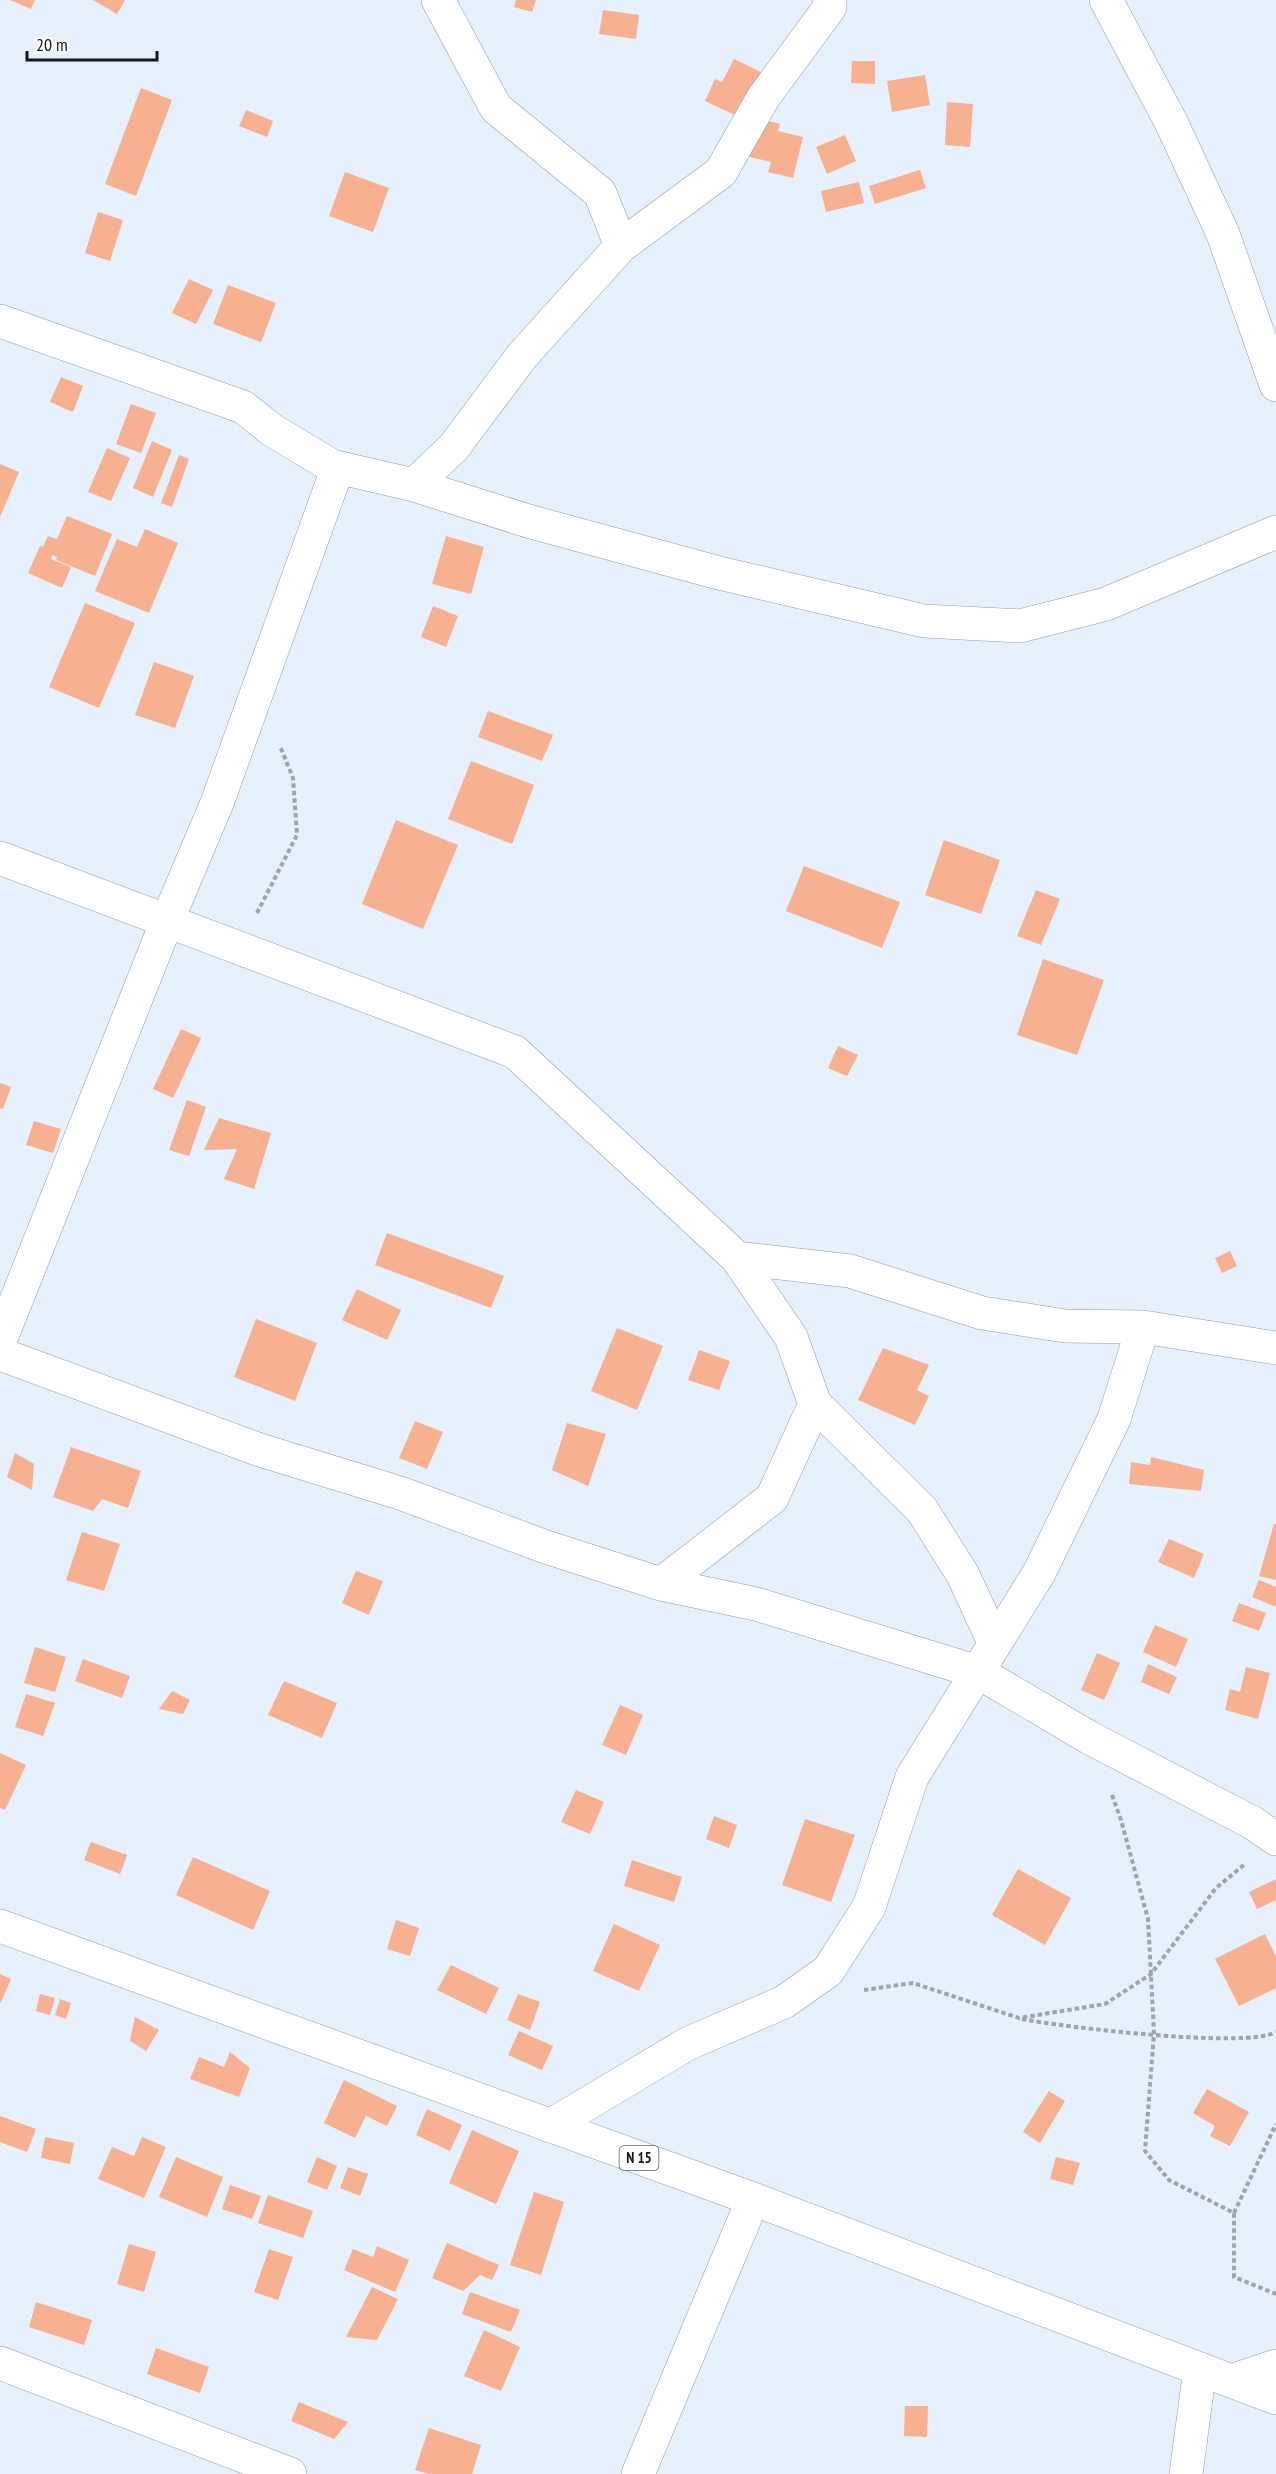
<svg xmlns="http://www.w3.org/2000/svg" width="1276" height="2474" font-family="'PT Sans Narrow',sans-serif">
	<rect width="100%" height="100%" fill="#e7f0fd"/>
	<path fill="#f7b090" d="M10,0H35L31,9Z
		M93,0H125L117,14Z
		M516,0H536L532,12L514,7Z
		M603,10L639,15L636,39L599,34Z
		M734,59L761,72L739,117L705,101L715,79L722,82Z
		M852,61H875V84L851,83Z
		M925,75L930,105L892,112L887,81Z
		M141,88L172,100L136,196L105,184Z
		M947,102L973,104L970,147L945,145Z
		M246,110L273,121L267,137L239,126Z
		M755,118L780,124L778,131L803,137L793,178L768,172L771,162L746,156Z
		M845,135L856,161L827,174L816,147Z
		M920,170L926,188L875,204L869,186Z
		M345,172L389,188L373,232L329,216Z
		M859,182L864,203L826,212L821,191Z
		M98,212L123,220L110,261L85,253Z
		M189,279L213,290L196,324L172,313Z
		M228,285L276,303L261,342L213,324Z
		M61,377L83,386L73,412L50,402Z
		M131,404L156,413L141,453L116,444Z
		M152,441L172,450L153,497L133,488Z
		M107,448L130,458L111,501L88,492Z
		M179,455L189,459L172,507L161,503Z
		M0,464L19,472L0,517Z
		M67,516L112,534L95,576L56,560L57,557L52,555L51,559L71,567L62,588L28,573L40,546L43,547L48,536L57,539Z
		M145,529L178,543L149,613L95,591L117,539L137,547Z
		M446,536L484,547L471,594L432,584Z
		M85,603L135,623L99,708L49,687Z
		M433,606L458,616L446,647L421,637Z
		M154,662L194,676L175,728L135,715Z
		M488,711L553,735L542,761L478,737Z
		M471,761L534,785L512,844L448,819Z
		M396,820L458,845L423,929L362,904Z
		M944,840L1000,860L981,914L925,895Z
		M804,866L900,902L882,948L786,911Z
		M1036,890L1060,899L1041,945L1017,936Z
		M1043,959L1104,980L1077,1055L1017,1035Z
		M181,1029L201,1038L173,1098L153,1089Z
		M838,1046L858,1055L847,1076L828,1068Z
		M0,1083L11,1087L3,1109L0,1108Z
		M187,1100L206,1107L189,1156L169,1150Z
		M219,1118L271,1133L254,1189L224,1179L237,1149L204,1150Z
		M34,1121L61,1129L53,1153L26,1145Z
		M387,1233L504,1276L491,1308L375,1265Z
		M1230,1251L1237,1266L1222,1273L1215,1258Z
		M357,1289L401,1310L387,1340L342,1320Z
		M256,1319L317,1343L295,1401L234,1377Z
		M617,1328L663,1346L637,1410L591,1391Z
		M883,1348L929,1365L917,1390L929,1396L915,1425L858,1400Z
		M699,1350L730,1361L719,1390L688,1380Z
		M415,1421L443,1432L427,1469L399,1458Z
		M567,1423L606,1434L588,1486L552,1470Z
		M71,1447L141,1471L128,1508L102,1499L93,1511L53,1497Z
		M15,1453L34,1464L32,1490L7,1477Z
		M1151,1457L1204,1470L1201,1491L1129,1484L1131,1462L1150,1465Z
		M1274,1524H1276V1580L1259,1576Z
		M82,1532L120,1544L104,1591L66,1580Z
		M1169,1539L1204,1554L1194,1578L1158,1562Z
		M356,1571L383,1581L369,1615L342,1603Z
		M1259,1580L1276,1587V1607L1252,1597Z
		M1239,1603L1266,1613L1259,1631L1232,1621Z
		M1155,1625L1188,1639L1176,1667L1143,1652Z
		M35,1647L66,1657L55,1692L24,1683Z
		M1097,1653L1120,1663L1104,1700L1081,1690Z
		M83,1659L130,1676L122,1698L75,1681Z
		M1148,1664L1177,1677L1169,1694L1141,1682Z
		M1246,1667L1270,1673L1258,1719L1225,1710L1230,1689L1240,1692Z
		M284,1681L337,1703L322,1738L268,1715Z
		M172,1691L190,1700L183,1714L159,1709Z
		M26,1694L55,1703L43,1736L15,1727Z
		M620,1705L643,1715L626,1755L602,1745Z
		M0,1753L26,1765L5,1810L0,1808Z
		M576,1790L604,1802L590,1834L561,1822Z
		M714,1816L737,1825L729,1848L706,1839Z
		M805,1819L855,1835L831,1902L782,1885Z
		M91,1842L127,1855L120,1874L84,1860Z
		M193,1857L270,1891L253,1930L176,1895Z
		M632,1860L682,1877L674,1902L624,1886Z
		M1018,1869L1071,1898L1045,1945L992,1915Z
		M1276,1879V1900L1257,1909L1249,1892Z
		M396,1920L419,1928L410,1956L387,1949Z
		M614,1924L660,1945L639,1991L593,1971Z
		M1265,1934L1276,1956V1988L1239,2006L1215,1959Z
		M451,1965L499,1988L486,2014L437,1990Z
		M0,1974L11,1979L0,2004Z
		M40,1994L55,1998L50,2015L36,2011Z
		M518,1994L540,2002L530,2030L507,2020Z
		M60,1999L71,2003L66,2019L55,2015Z
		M135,2017L159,2030L146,2051L130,2041Z
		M519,2031L553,2046L542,2070L508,2055Z
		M230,2052L250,2068L239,2097L190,2079L199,2057L224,2067Z
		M344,2080L397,2106L387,2126L366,2116L355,2138L324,2123Z
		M1207,2089L1249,2112L1230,2146L1210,2136L1215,2126L1193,2113Z
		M1049,2091L1065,2101L1040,2143L1023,2132Z
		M427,2109L462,2125L450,2151L416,2135Z
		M0,2116L36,2129L27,2152L0,2142Z
		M472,2130L519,2151L496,2204L449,2183Z
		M45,2137L74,2143L70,2164L41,2158Z
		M142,2137L166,2147L144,2198L98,2179L112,2147L134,2156Z
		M176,2157L223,2177L207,2217L159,2197Z
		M317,2157L337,2166L327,2190L307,2182Z
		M1056,2157L1080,2163L1073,2185L1050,2179Z
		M348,2167L368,2174L360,2196L340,2188Z
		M230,2185L261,2196L252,2219L222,2209Z
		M534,2192L564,2202L541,2275L510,2265Z
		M268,2195L313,2211L303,2238L258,2223Z
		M447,2243L499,2265L492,2280L480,2275L463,2291L432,2278Z
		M129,2244L156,2252L144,2292L117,2284Z
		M377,2246L409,2260L395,2292L344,2270L353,2249L373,2257Z
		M269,2249L293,2257L278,2300L254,2292Z
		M372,2287L398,2299L377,2340L346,2337Z
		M470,2292L520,2310L511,2332L462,2314Z
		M36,2302L92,2320L84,2345L29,2327Z
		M484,2330L520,2347L501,2391L464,2376Z
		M156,2348L209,2367L200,2393L147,2374Z
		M299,2402L348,2422L334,2439L291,2421Z
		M905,2406H928L927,2437L904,2436Z
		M429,2428L481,2445L472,2474H429L415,2470Z"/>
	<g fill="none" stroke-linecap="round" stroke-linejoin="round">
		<defs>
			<path id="minor" d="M438,0L496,108L600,193L621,246
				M1106,0L1171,122L1223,234L1276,385
				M0,321L243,407L272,430L332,466L334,478L217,803L167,921L0,1341
				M332,466L414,485L528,521L719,573L924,621L1020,626L1106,604L1276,532
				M414,485L454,447L522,356L621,246L721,172L763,98L830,7L829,0
				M0,858L515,1052L737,1258
				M0,1354L260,1450L400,1493L546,1547L661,1584L756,1604L978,1672L1090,1738L1253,1823L1276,1839
				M815,1404L922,1510L963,1575L994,1642
				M661,1584L772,1498L815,1404L791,1337L737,1258L850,1271L982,1313L1065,1326L1143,1327L1276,1348
				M550,2126L687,2044L784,2002L828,1971L869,1907L912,1777L1039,1573L1114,1419L1143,1327
				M0,2363L290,2474
				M1231,2381L1276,2366
				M638,2474L753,2199
				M1186,2474L1200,2369"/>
			<path id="major" d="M0,1926L753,2199L1276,2398"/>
		</defs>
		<use href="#minor" stroke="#939ca7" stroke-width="34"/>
		<use href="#major" stroke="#939ca7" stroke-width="34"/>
		<path stroke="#9ea5af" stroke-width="4" stroke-dasharray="4.5 3" stroke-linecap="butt" d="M257,913L297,835L293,778L280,746
			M1112,1795L1121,1820L1148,1919L1154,2033L1145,2151L1169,2180L1234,2213V2277L1276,2294
			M864,1990L913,1983L1019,2018L1105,2004L1151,1974L1216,1888L1245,1864
			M1022,2019C1063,2027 1246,2049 1276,2032
			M1234,2213L1276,2124"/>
		<use href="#minor" stroke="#fff" stroke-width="33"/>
		<use href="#major" stroke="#fff" stroke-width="33"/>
	</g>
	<g text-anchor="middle" stroke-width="4.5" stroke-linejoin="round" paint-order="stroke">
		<rect fill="#fff" stroke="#5a5d5f" stroke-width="1.5" x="619.5" y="2146" width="39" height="24" rx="4.5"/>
		<g font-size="15" font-weight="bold" fill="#14171b">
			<text x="639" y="2163">N 15</text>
		</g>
	</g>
	<path d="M27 51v9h130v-9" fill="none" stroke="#14171b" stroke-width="3"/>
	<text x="36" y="51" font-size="18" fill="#14171b" stroke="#ffffff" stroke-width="4.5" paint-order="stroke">20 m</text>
</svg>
